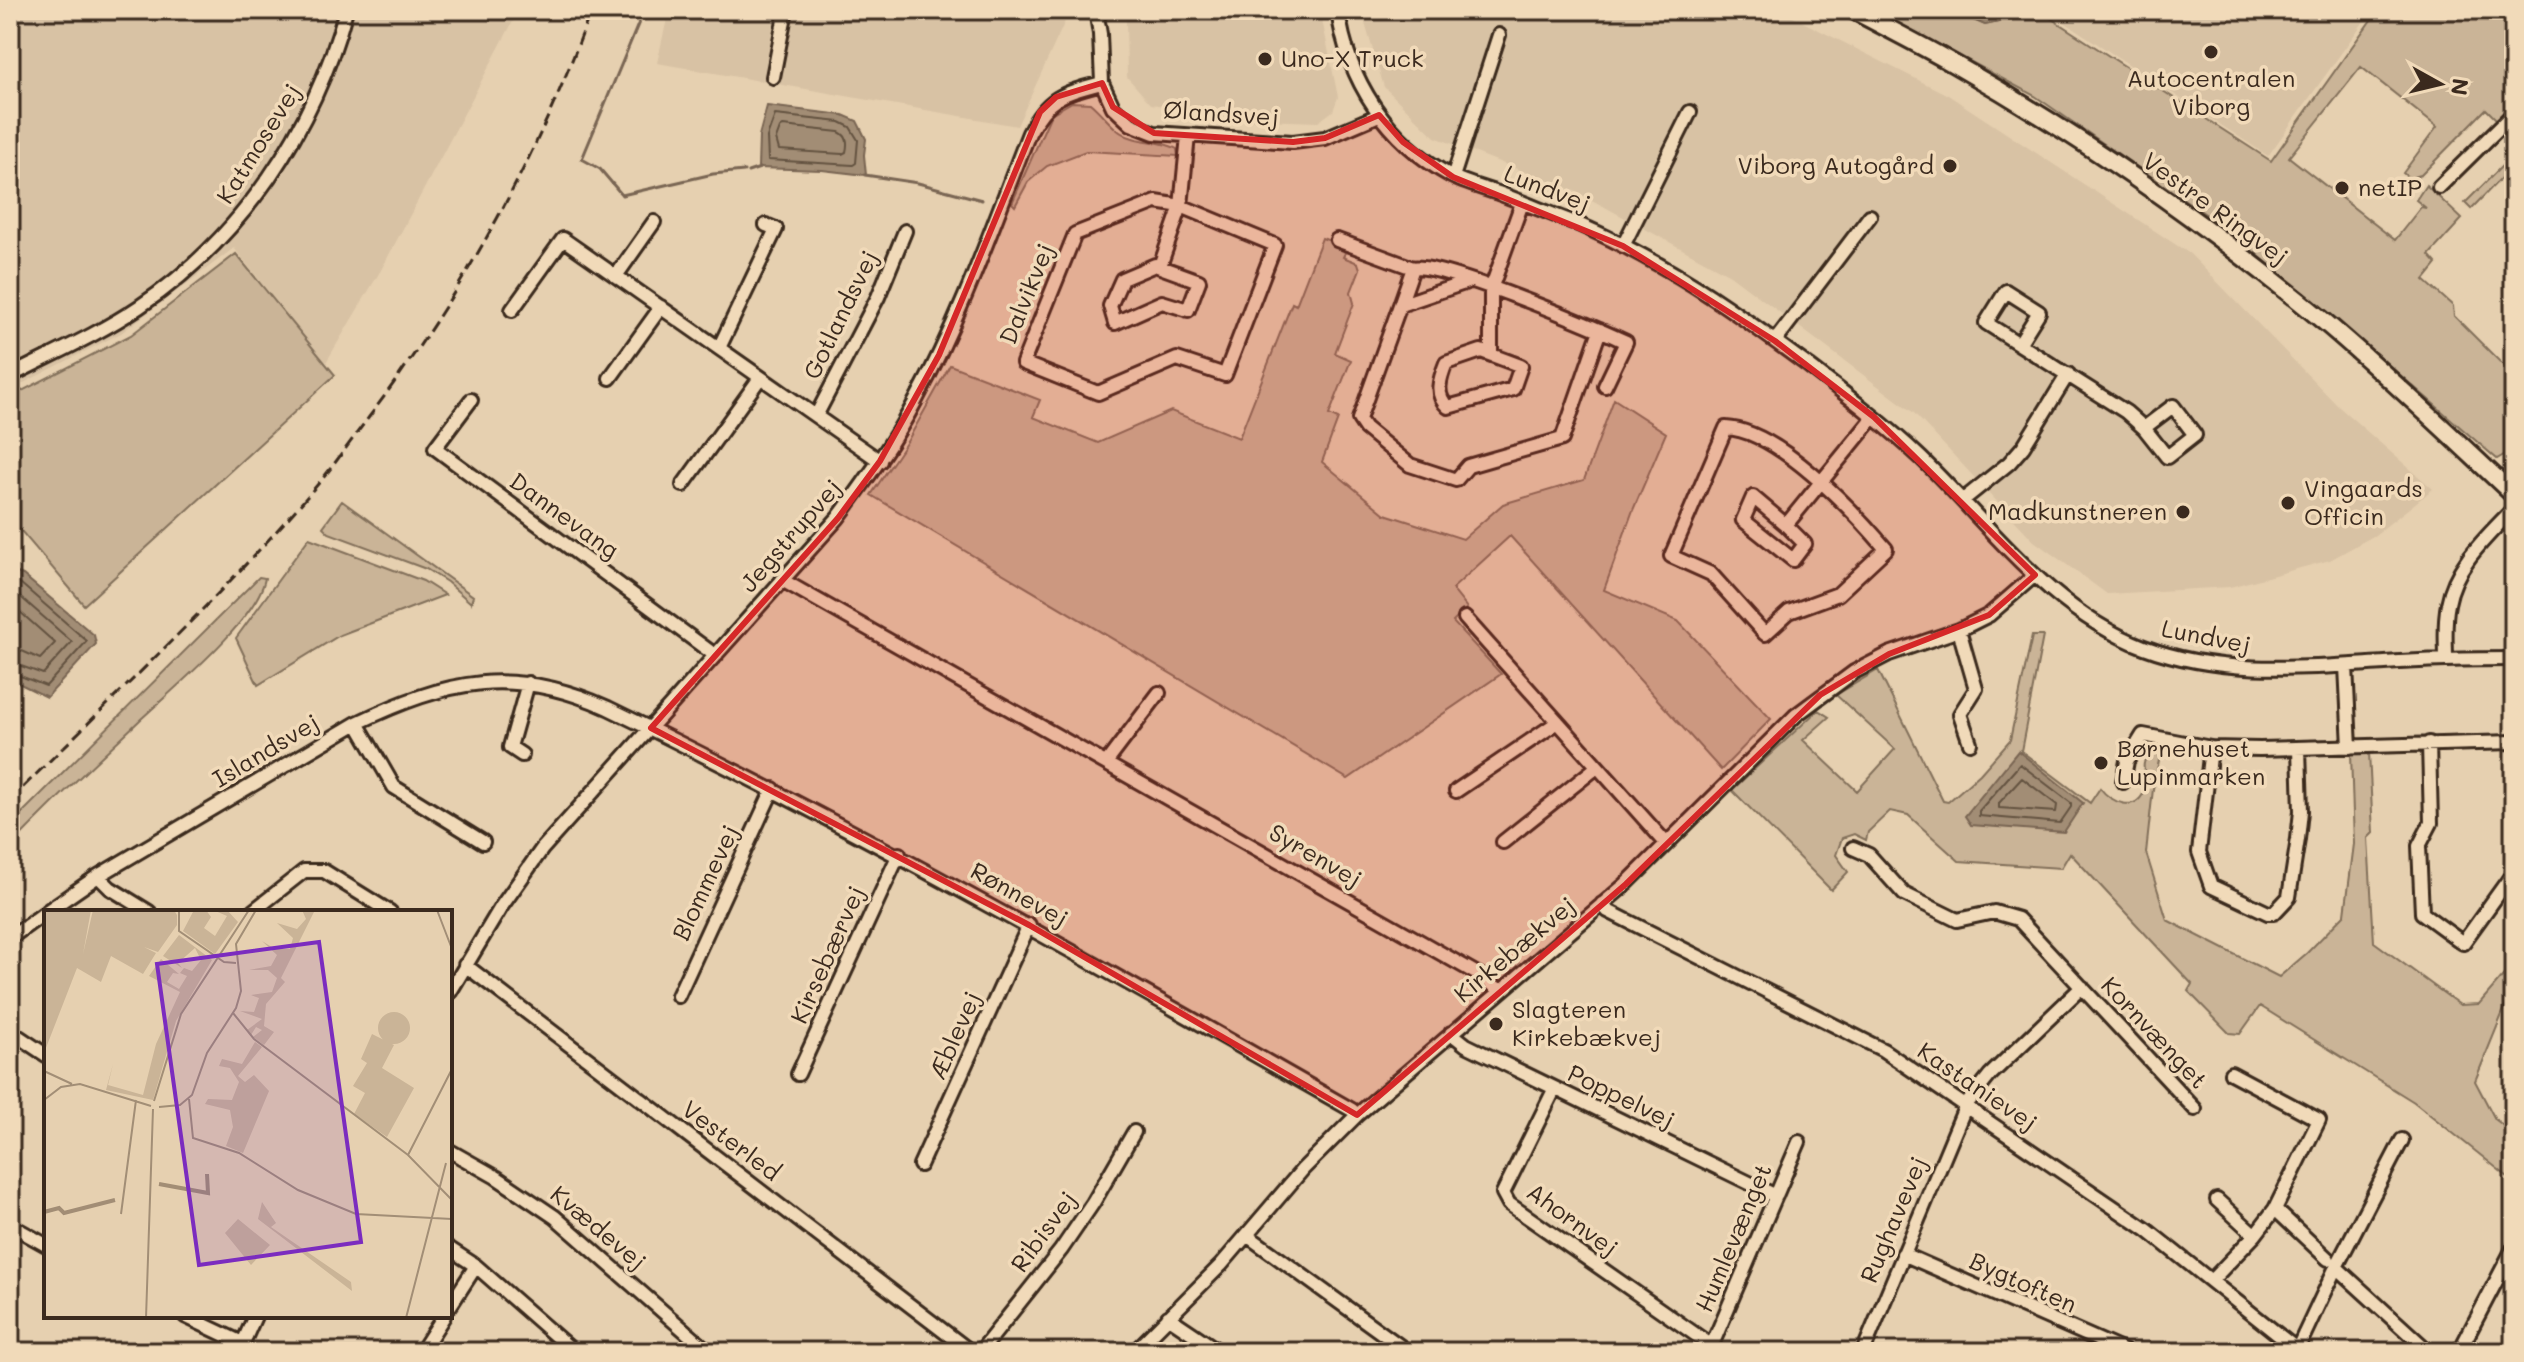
<svg xmlns="http://www.w3.org/2000/svg" width="2524" height="1362" font-family="Mali,sans-serif">
	<rect width="100%" height="100%" fill="#e6d0b0"/>
	<filter id="ink" filterUnits="userSpaceOnUse"><feTurbulence type="fractalNoise" baseFrequency=".0125" numOctaves="2"/><feDisplacementMap in="SourceGraphic" scale="16" xChannelSelector="R" yChannelSelector="G"/><feConvolveMatrix kernelMatrix="1 2 1 2 8 2 1 2 1" color-interpolation-filters="sRGB"/></filter>
	<g filter="url(#ink)">
		<path fill="#d8c2a4" d="M10,10H519L381,270L325,364L234,248L121,333L10,390Z
			M669,10H1073L1067,17L1017,126L657,63Z
			M1129,10H1320L1338,97L1333,111L1318,122L1258,120L1151,104L1127,77L1126,19Z
			M1361,10H1779L1948,95L2190,254L2339,407L2433,489L2375,535L2330,560L2230,587L2107,594L2034,541L1914,413L1730,275L1579,193L1435,137L1384,87Z
			M2046,10H2372L2268,156Z"/>
		<path fill="#cab497" stroke="#826f5a" stroke-width="2" d="M1874,10H1950L1985,25L1999,22L2003,10H2038L2271,161L2378,10H2514V103L2498,121L2486,109L2421,175L2409,178L2403,173L2437,127L2361,67L2289,157L2395,240L2421,207L2426,208L2416,200L2426,185L2462,219L2429,255L2437,264L2424,280L2453,306L2454,316L2504,366L2514,370V449L2497,459L2361,341L2224,227L2035,96Z
			M1072,102L1090,103C1101,112 1109,124 1120,132C1137,144 1160,139 1177,149L1178,156L1086,151L1047,166L1028,182L1015,206L1012,203L1051,114Z
			M2514,154V184L2504,175L2471,209L2465,203Z
			M1322,238L1341,245L1345,253L1343,257L1358,263L1360,269L1351,292L1354,303L1335,353L1351,360L1329,415L1338,419L1322,462L1385,514L1463,539L1503,504L1584,480L1614,399L1666,433L1633,510L1604,590L1678,621L1771,719L1721,770L1510,536L1452,589L1467,608L1453,622L1501,674L1348,779L871,495L908,440L950,365L1040,400L1033,417L1098,443L1171,411L1239,438L1292,303L1296,305Z
			M236,254L335,375L84,605L10,518V397L131,335Z
			M342,501L473,596L471,603L447,582L426,569L329,533L323,527Z
			M309,538L423,581L445,595L340,635L258,685L236,638Z
			M259,577L265,578C258,619 173,689 141,719C97,761 52,802 10,847V825Z
			M2032,636H2043L2021,751L2090,803L2100,788C2111,803 2137,814 2145,789C2148,781 2142,771 2144,763C2146,753 2153,749 2162,746L2153,789L2146,853L2167,920L2279,977L2307,953L2345,914L2354,844L2351,753L2369,752L2373,833L2368,838L2374,942L2460,1005L2479,1004L2514,963V985L2475,1081L2495,1119L2514,1134V1182L2414,1102L2260,1006L2240,1034L2229,1033L2188,991L2192,984L2070,853L2061,868L1959,861L1908,815L1890,811L1868,832L1866,840L1854,834L1842,838L1836,855L1848,872L1831,890L1732,790L1818,710L1829,717L1803,740L1857,791L1895,749L1836,695L1878,670L1943,801L1948,802L1980,774L2010,740Z"/>
		<path fill="#a28d75" stroke="#796552" stroke-width="2" d="M1950,10H2003L1999,22L1985,25Z
			M767,106L843,115L857,121L866,139L864,155L866,175L822,170L758,168L759,136Z
			M14,572L23,575L94,635L96,644L47,697L10,679V575Z
			M2018,751L2083,803L2064,832L1971,825L1965,816Z"/>
		<g fill="none" stroke-linecap="round" stroke-linejoin="round">
			<path stroke="#645241" stroke-width="2" d="M775,115L840,122L850,127L858,140L856,163L853,165L768,160L767,137Z
				M783,126L839,132C848,136 848,143 846,152L842,154L779,150L776,139L780,128Z
				M10,581L20,583L87,641L46,686L10,672
				M10,591L15,592L72,642L43,674L10,662
				M10,603L55,643L40,659L22,651L10,650
				M2020,764L2071,803V807L2060,823L1979,816V811Z
				M2022,778L2057,805L2056,812L1999,808V803Z"/>
			<path stroke="#796552" stroke-width="3" d="M644,10L582,159L600,169L622,195L713,174L744,171
				M748,172L760,168
				M865,175L918,183L982,200"/>
			<defs>
				<path id="minor" d="M1096,10L1100,34L1102,83L1113,107L1131,124L1154,133L1293,142L1325,138L1379,115
					M1338,10C1347,80 1388,142 1451,176C1465,183 1482,188 1498,193C1525,203 1551,214 1578,224C1613,239 1648,258 1680,277C1725,304 1768,336 1810,367C1848,396 1886,425 1921,458C1990,525 2051,612 2144,647C2222,676 2303,668 2385,663C2428,660 2471,659 2514,659
					M773,77L786,10
					M1453,177L1499,35
					M2439,187L2514,113
					M1156,202L1181,206L1275,245L1225,375L1177,359L1098,393L1023,363L1075,234Z
					M1337,240L1413,268
					M1623,246L1690,112
					M1155,265L1199,281L1188,310L1162,302L1115,323L1110,306L1122,279Z
					M1160,266L1181,206L1188,136
					M616,276L654,222
					M1470,281L1400,305L1359,419L1365,428L1410,465L1456,480L1468,466L1562,439L1600,330
					M1400,305L1413,268C1435,260 1596,328 1626,342L1605,386
					M512,310L563,239L880,461
					M1775,341L1870,216
					M2019,344L1986,323L2006,291L2039,312L2019,344L2126,412L2144,428L2167,457L2195,435L2173,406L2144,428
					M719,348L776,229L766,225
					M1481,351L1521,366L1513,389L1448,407C1434,395 1440,378 1446,363Z
					M1491,354V289L1522,203
					M10,376C53,354 99,334 139,307C242,238 314,129 346,10
					M610,378L661,307
					M471,400L435,448L716,656
					M816,416L878,297L905,231
					M1726,428C1777,430 1853,510 1886,549L1838,594L1789,612L1765,634L1711,574L1671,556Z
					M683,485L760,378
					M1963,500L2009,463L2023,447L2068,374
					M1786,525L1805,544L1793,560L1743,520L1753,497L1786,525L1874,417
					M782,580L1481,976L1501,991
					M1465,618L1665,842
					M1959,630L1976,689L1960,714L1970,743
					M2446,660C2446,641 2444,622 2448,604C2455,564 2488,536 2514,508
					M2346,666L2350,747
					M357,723L394,787L483,842
					M2429,743L2431,823L2419,846L2422,913L2463,943L2514,872
					M2211,748L2199,852L2211,886L2268,913H2274L2289,897L2298,839L2301,811L2299,749
					M522,755L510,747L528,683
					M1106,763L1159,693
					M2123,782L2127,761L2143,735L2211,748L2260,749L2514,742
					M1456,791L1558,722
					M1503,842L1597,767
					M1853,848L1869,855L1904,894L1957,920L1994,912L2018,919L2195,1109
					M98,876L110,888L149,912
					M1602,904L1608,911L1883,1050L2147,1230L2300,1352
					M46,912L98,876L357,723C447,680 512,665 608,708C862,831 1107,970 1352,1110L1357,1115
					M252,912L304,871H324L390,912
					M10,938L46,912
					M465,965L971,1352
					M450,992L501,907L542,849L838,518C866,480 894,442 916,400C962,315 994,222 1029,133C1048,96 1064,93 1102,83
					M678,996L773,789
					M10,1031L46,1055
					M1451,1033L1466,1045L1776,1196
					M798,1074L899,854
					M1554,1090L1503,1193L1509,1204L1712,1346
					M450,1151L496,1177L555,1217L709,1352
					M920,1165L1029,925
					M2217,1200L2255,1235
					M2275,1209L2328,1259
					M10,1225L46,1245
					M1248,1236L1408,1352
					M450,1249L476,1266L574,1352
					M1903,1254L2126,1352
					M2336,1267L2429,1352
					M2211,1281L2255,1235L2275,1209L2319,1120L2231,1073
					M450,1306L476,1266
					M185,1316L242,1343
					M1168,1317L1220,1352
					M2297,1350L2336,1267L2402,1140
					M239,1352L255,1316
					M421,1352L444,1316
					M980,1352L1061,1250L1093,1203L1134,1132
					M1134,1352L1221,1265L1303,1169L1357,1115L1626,884L1796,715L1854,672L1889,654L1959,630L1989,615L2035,575
					M1709,1352L1799,1142
					M1863,1352L1966,1105L1990,1075L2082,987
					M2459,1352L2514,1247"/>
				<path id="major" d="M1853,10C1887,28 1921,45 1954,64C2085,138 2210,227 2326,323C2391,378 2452,437 2514,495"/>
			</defs>
			<use href="#minor" stroke="#3b2a1e" stroke-width="18"/>
			<use href="#major" stroke="#3b2a1e" stroke-width="22"/>
			<use href="#minor" stroke="#f1dab9" stroke-width="12"/>
			<use href="#major" stroke="#f1dab9" stroke-width="16"/>
			<path stroke="#3b2a1e" stroke-width="3" stroke-dasharray="12 6" stroke-linecap="butt" d="M10,800C114,697 222,596 318,484C336,463 352,439 369,417C462,293 539,156 591,10"/>
		</g>
	</g>
	<path fill="#d62828" fill-opacity="0.2" stroke="#d62828" stroke-width="6" stroke-linejoin="round" d="M1102,83L1113,107L1154,133L1293,142L1325,138L1379,115L1403,142L1453,177L1623,246L1775,341L1874,417L2035,575L1989,615L1889,654L1820,695L1626,884L1357,1115L1029,925L651,728L838,518L880,461L939,355L1040,112L1056,97Z"/>
	<g fill="#3b2a1e" stroke="#f1dab9" stroke-width="3">
		<circle cx="2211" cy="52" r="8"/>
		<circle cx="1265" cy="59" r="8"/>
		<circle cx="1950" cy="166" r="8"/>
		<circle cx="2342" cy="188" r="8"/>
		<circle cx="2288" cy="503" r="8"/>
		<circle cx="2183" cy="512" r="8"/>
		<circle cx="2101" cy="763" r="8"/>
		<circle cx="1496" cy="1024" r="8"/>
	</g>
	<g text-anchor="middle" stroke-width="7" stroke-linejoin="round" paint-order="stroke">
		<g font-size="24" fill="#3b2a1e" stroke="#f1dab9" text-anchor="start">
			<text x="1281" y="67">Uno-X Truck</text>
			<text x="2211" y="87" text-anchor="middle">Autocentralen<tspan x="2211" dy="28">Viborg</tspan></text>
			<text x="1934" y="174" text-anchor="end">Viborg Autogård</text>
			<text x="2358" y="196">netIP</text>
			<text x="2304" y="497">Vingaards<tspan x="2304" dy="28">Officin</tspan></text>
			<text x="2167" y="520" text-anchor="end">Madkunstneren</text>
			<text x="2117" y="757">Børnehuset<tspan x="2117" dy="28">Lupinmarken</tspan></text>
			<text x="1512" y="1018">Slagteren<tspan x="1512" dy="28">Kirkebækvej</tspan></text>
		</g>
		<g font-size="24" fill="#3b2a1e" stroke="#f1dab9">
			<text transform="translate(1221 114) rotate(4)" y="8">Ølandsvej</text>
			<text transform="translate(259 144) rotate(-58)" y="8">Katmosevej</text>
			<text transform="translate(1547 189) rotate(21)" y="8">Lundvej</text>
			<text transform="translate(2215 209) rotate(36)" y="8">Vestre Ringvej</text>
			<text transform="translate(1027 294) rotate(-68)" y="8">Dalvikvej</text>
			<text transform="translate(841 315) rotate(-64)" y="8">Gotlandsvej</text>
			<text transform="translate(564 516) rotate(36)" y="8">Dannevang</text>
			<text transform="translate(791 536) rotate(-49)" y="8">Jegstrupvej</text>
			<text transform="translate(2206 637) rotate(11)" y="8">Lundvej</text>
			<text transform="translate(266 751) rotate(-31)" y="8">Islandsvej</text>
			<text transform="translate(1315 856) rotate(30)" y="8">Syrenvej</text>
			<text transform="translate(706 883) rotate(-65)" y="8">Blommevej</text>
			<text transform="translate(1019 895) rotate(29)" y="8">Rønnevej</text>
			<text transform="translate(1515 950) rotate(-40)" y="8">Kirkebækvej</text>
			<text transform="translate(828 955) rotate(-66)" y="8">Kirsebærvej</text>
			<text transform="translate(2154 1033) rotate(47)" y="8">Kornvænget</text>
			<text transform="translate(955 1036) rotate(-66)" y="8">Æblevej</text>
			<text transform="translate(1977 1087) rotate(34)" y="8">Kastanievej</text>
			<text transform="translate(1621 1097) rotate(26)" y="8">Poppelvej</text>
			<text transform="translate(731 1141) rotate(37)" y="8">Vesterled</text>
			<text transform="translate(1572 1220) rotate(36)" y="8">Ahornvej</text>
			<text transform="translate(1894 1220) rotate(-67)" y="8">Rughavevej</text>
			<text transform="translate(598 1228) rotate(40)" y="8">Kvædevej</text>
			<text transform="translate(1044 1232) rotate(-54)" y="8">Ribisvej</text>
			<text transform="translate(1734 1238) rotate(-67)" y="8">Humlevænget</text>
			<text transform="translate(2023 1283) rotate(24)" y="8">Bygtoften</text>
		</g>
	</g>
	<g transform="translate(44 910)">
		<rect width="408" height="408" fill="#e6d0b0"/>
		<path d="M0,0H47L39,44L49,0H130L133,5V15L114,42L100,37L112,43L99,64L67,46L57,72L33,58L0,143ZM150,0H162L167,7L160,18L171,26L183,6L169,0H183L194,12L171,44L139,21ZM258,0H271L237,68L241,72L222,94L220,116L230,122L220,135L209,127L218,120L212,117L207,125L203,120L218,109L196,101L210,102L215,88L207,85L228,82L233,68L224,60H205L227,56L233,45L218,31L231,39H246L249,28L233,13L253,19L262,9ZM135,25L168,50L132,111L109,190L62,180L69,154L64,175L99,185L112,134L136,82L105,66L117,49L135,64L129,63L123,72L135,79L143,66L136,63L140,58L148,61L157,50L151,38L134,53L138,58L119,46ZM334 118a16 16 0 1 1 32 0a16 16 0 1 1-32 0ZM328,124L350,135L338,158L370,178L343,227L310,204L321,183L309,176L323,153L317,149ZM211,132L218,137L194,166L201,172L210,165L225,181L199,243L182,236L189,217L186,200L161,194L164,189L188,190L195,172L186,158L175,156L178,149L198,154ZM218,292L232,313L227,317L307,372L308,381L214,309ZM194,309L226,335L207,355L181,323Z" fill="#cab497"/>
		<path fill="none" stroke="#a28d75" stroke-width="4" d="M115,274L164,283L163,264M0,302L15,298L20,303L71,290"/>
		<path fill="none" stroke="#a28e76" stroke-width="2" d="M135,0V21L180,52L192,53M393,0L408,39M189,103L210,129L364,245L408,290M0,161L28,174M145,189L149,228L195,243L254,280L312,304L408,309M0,190L17,177L36,174L107,196M110,191L137,104L205,0M115,197L136,195L148,185L163,143L192,98L197,81L192,34L212,0M364,245L408,159M77,304L92,190M102,408L109,199M362,408L402,253"/>
		<path fill="#7b2cbf" fill-opacity="0.15" stroke="#7b2cbf" stroke-width="4" d="M275,32L317,332L155,355L113,54Z"/>
		<rect width="408" height="408" fill="none" stroke="#3b2a1e" stroke-width="4"/>
	</g>
	<rect width="2524" height="1362" fill="none" stroke="#f1dab9" stroke-width="40"/>
	<rect x="20" y="20" width="2484" height="1322" fill="none" stroke="#3b2a1e" stroke-width="3" filter="url(#ink)"/>
	<g transform="translate(2440 84) rotate(98)" stroke="#f1dab9" stroke-width="6" paint-order="stroke">
	<path d="M0-6L14 30L0 20L-14 30Z" fill="#3b2a1e"/>
	<text y="-12" font-size="22" font-weight="bold" text-anchor="middle" fill="#3b2a1e">N</text>
	</g>
</svg>
